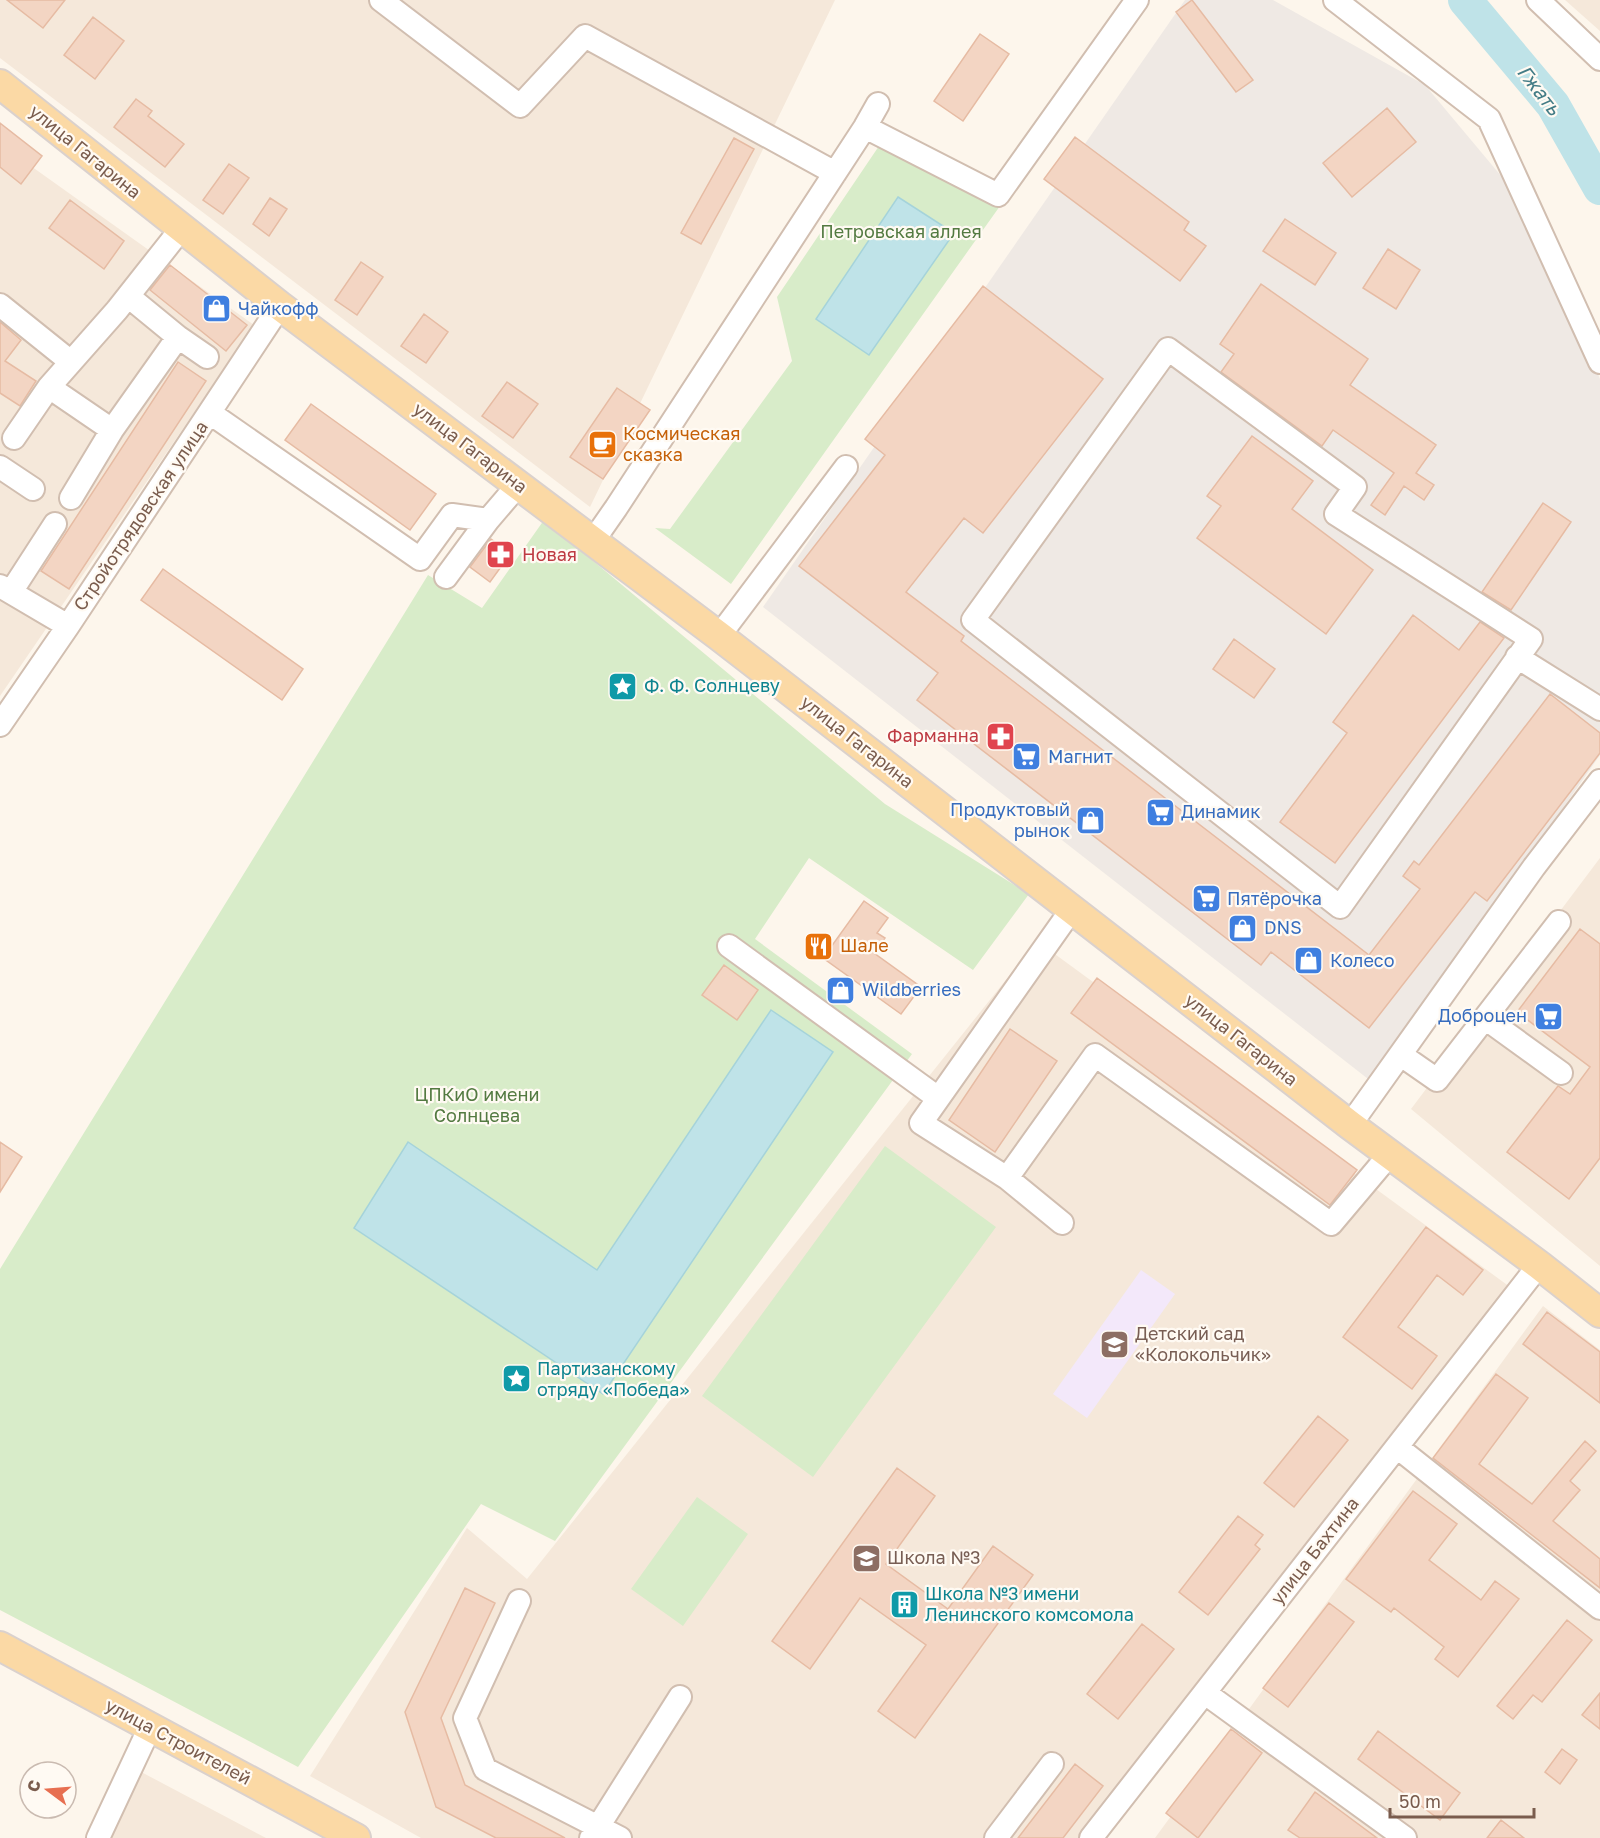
<svg xmlns="http://www.w3.org/2000/svg" width="1600" height="1838" font-family="'Golos Text',sans-serif">
	<rect width="100%" height="100%" fill="#fdf6ec"/>
	<path fill="#f5e8da" d="M0,0H835L590,507L0,58Z
		M1565,0H1600V31Z
		M0,144L254,325L0,696Z
		M1600,858V1266L1411,1109Z
		M1037,941L1510,1287L1081,1838H421L310,1776L467,1528L527,1579Z
		M1543,1306L1600,1350V1838H1155Z
		M128,1765L266,1838H93Z"/>
	<path fill="#efe9e4" d="M1185,0H1273L1425,85L1533,214L1600,379V755L1372,1082L763,607Z"/>
	<path fill="#f3e8fa" d="M1141,1270L1175,1294L1087,1418L1053,1394Z"/>
	<path fill="#d8ecc9" d="M881,143L1000,206L731,584L655,528L670,529L792,361L777,297Z
		M544,520L885,804L1029,894L973,970L809,858L755,939L912,1054L555,1541L481,1504L298,1767L0,1610V1269L428,575L482,608Z
		M885,1146L996,1227L813,1477L702,1396Z
		M697,1497L748,1534L683,1626L631,1589Z"/>
	<path fill="#bfe3e8" stroke="#a5d3da" stroke-width="1.5" d="M898,197L954,233L869,355L816,319Z
		M771,1010L833,1052L603,1394L354,1228L408,1142L597,1270Z"/>
	<g fill="none" stroke-linecap="round" stroke-linejoin="round">
		<path stroke="#bfe3e8" stroke-width="34" d="M1465,0L1553,105L1600,188"/>
	</g>
	<path fill="#f3d5c3" stroke="#e6bba3" stroke-width="1.5" d="M7,0H65L43,28Z
		M1192,0L1253,80L1236,92L1176,12Z
		M93,17L124,41L95,79L64,55Z
		M980,34L1009,54L963,121L934,101Z
		M136,99L152,111L148,116L184,144L165,167L114,127Z
		M1387,108L1416,142L1352,197L1323,163Z
		M0,123L42,156L21,184L0,167Z
		M1075,137L1189,222L1184,230L1206,246L1180,281L1044,179Z
		M734,138L754,149L701,244L681,233Z
		M229,164L249,178L223,214L203,200Z
		M270,198L287,209L269,236L253,224Z
		M70,200L124,241L104,269L49,228Z
		M1285,219L1336,253L1315,285L1263,251Z
		M1388,249L1420,270L1396,309L1363,288Z
		M361,262L383,277L357,315L335,300Z
		M170,265L247,325L226,351L150,290Z
		M1261,284L1368,359L1350,385L1436,445L1416,473L1434,485L1424,500L1404,486L1385,515L1371,505L1394,473L1333,430L1322,446L1221,372L1234,354L1220,344Z
		M983,286L1103,379L983,533L964,518L906,592L964,636L961,641L1369,955L1420,889L1403,876L1414,861L1419,865L1550,694L1600,733V753L1487,901L1475,892L1369,1028L1271,952L1261,965L917,700L938,673L799,566L885,455L865,439Z
		M424,314L448,332L426,363L401,346Z
		M0,322L21,340L5,361L36,381L20,406L0,393Z
		M178,362L206,381L69,589L41,571Z
		M507,382L538,404L513,438L482,416Z
		M617,388L650,410L603,479L570,457Z
		M311,404L436,494L410,530L285,440Z
		M1252,436L1313,481L1292,509L1373,570L1326,634L1197,538L1221,506L1207,496Z
		M1543,503L1571,522L1511,610L1482,592Z
		M491,539L511,553L490,582L470,567Z
		M163,569L303,669L282,700L141,600Z
		M1413,615L1459,650L1480,622L1504,638L1335,863L1280,822L1347,733L1333,722Z
		M1234,639L1275,669L1254,698L1213,669Z
		M864,901L888,918L877,933L885,938L874,953L921,987L901,1014L823,958Z
		M1580,929L1600,944V1158L1569,1199L1507,1152L1558,1086L1570,1094L1590,1067L1517,1012Z
		M724,965L758,990L737,1020L702,995Z
		M1097,978L1357,1170L1330,1205L1071,1013Z
		M1010,1029L1057,1061L995,1152L949,1120Z
		M0,1142L22,1157L0,1192Z
		M1426,1227L1483,1270L1463,1295L1437,1275L1398,1327L1437,1356L1412,1389L1343,1337Z
		M1547,1312L1600,1352V1403L1523,1344Z
		M1496,1374L1528,1398L1479,1464L1532,1504L1585,1441L1596,1451L1570,1481L1580,1490L1553,1521L1600,1559V1588L1433,1458Z
		M1318,1416L1348,1440L1294,1507L1264,1483Z
		M897,1468L935,1496L886,1564L948,1609L993,1546L1033,1575L915,1738L878,1711L926,1645L860,1598L810,1669L772,1641Z
		M1413,1491L1457,1524L1429,1560L1481,1600L1495,1581L1519,1599L1458,1677L1435,1659L1444,1647L1394,1608L1391,1612L1346,1579Z
		M1238,1516L1263,1535L1255,1545L1260,1549L1208,1615L1179,1592Z
		M465,1588L495,1603L441,1718L465,1785L565,1838H496L436,1807L405,1712Z
		M1329,1603L1354,1622L1288,1707L1263,1688Z
		M1567,1620L1592,1640L1542,1702L1533,1695L1513,1719L1497,1706Z
		M1142,1624L1174,1649L1118,1719L1087,1694Z
		M1600,1693V1729L1582,1715Z
		M1231,1729L1262,1753L1198,1838L1166,1813Z
		M1378,1731L1460,1793L1440,1820L1358,1759Z
		M1562,1749L1577,1760L1560,1784L1545,1772Z
		M1075,1764L1103,1786L1063,1838H1018Z
		M1315,1792L1377,1838H1300L1288,1830Z
		M1501,1820L1524,1838H1487Z"/>
	<g fill="none" stroke-linecap="round" stroke-linejoin="round">
		<defs>
			<path id="minor" d="M381,0L520,106L585,36L835,173
				M1335,0L1489,119L1600,362
				M1538,0L1600,59
				M865,127L998,195L1137,0
				M0,305L71,362
				M178,337L207,357
				M1168,349L1355,487L1336,514L1531,639L1340,907L973,620Z
				M49,387L112,430L71,498
				M210,413L420,559L452,515L488,520L518,485
				M112,430L178,337L128,296
				M14,438L49,387L117,310L181,229
				M0,467L33,489
				M593,541L616,508L865,127L878,104
				M446,577L488,520
				M0,586L68,626
				M11,592L55,524
				M719,636L846,467
				M1517,657L1600,709
				M0,725L68,626L280,306
				M1072,909L921,1123L1007,1178L1095,1055L1331,1224L1390,1154
				M729,946L938,1098
				M1485,1018L1561,1073
				M1401,1055L1437,1080L1559,922
				M1350,1125L1534,867L1600,781
				M1007,1178L1062,1223
				M1397,1447L1600,1608
				M519,1601L465,1718L485,1769L620,1838
				M1205,1693L1405,1838
				M98,1838L150,1727
				M591,1838L680,1697
				M996,1838L1052,1764
				M1091,1838L1539,1265"/>
			<path id="major" d="M0,84L280,306L719,636L1350,1125L1539,1265L1600,1313
				M0,1646L356,1838"/>
		</defs>
		<use href="#minor" stroke="#d1beb0" stroke-width="26"/>
		<use href="#major" stroke="#dad1cd" stroke-width="32"/>
		<use href="#minor" stroke="#fff" stroke-width="22"/>
		<use href="#major" stroke="#fbd9a5" stroke-width="28"/>
	</g>
	<defs>
		<symbol id="shop-square" viewBox="-11 -11 22 22"><rect x="-9" y="-9" width="18" height="18" rx="4" fill="#3f7fe0" stroke="#fffaf3"/><path d="M-5-2.5h2.3a2.7 3.5 0 0 1 5.4 0H5L5.5 6h-11ZM-1.5-2.5h3a1.5 2.3 0 0 0-3 0Z" fill="#fff"/></symbol>
		<symbol id="cafe-square" viewBox="-11 -11 22 22"><rect x="-9" y="-9" width="18" height="18" rx="4" fill="#e8710a" stroke="#fffaf3"/><path d="M-5.5-4.5H6V0H3Q3 3.5 0 3.5H-2.5Q-5.5 3.5-5.5 0ZM3-3.2v2h1.7v-2ZM-6 4.5H4V6H-6Z" fill="#fff"/></symbol>
		<symbol id="pharmacy-square" viewBox="-11 -11 22 22"><rect x="-9" y="-9" width="18" height="18" rx="4" fill="#e0444e" stroke="#fffaf3"/><path d="M-2-6h4v4h4v4h-4v4h-4v-4h-4v-4h4Z" fill="#fff"/></symbol>
		<symbol id="sight-square" viewBox="-11 -11 22 22"><rect x="-9" y="-9" width="18" height="18" rx="4" fill="#0f9aa8" stroke="#fffaf3"/><path d="M0-6L1.8-2.2L6-1.7L2.9 1.2L3.7 5.4L0 3.3L-3.7 5.4L-2.9 1.2L-6-1.7L-1.8-2.2Z" fill="#fff"/></symbol>
		<symbol id="supermarket-square" viewBox="-11 -11 22 22"><rect x="-9" y="-9" width="18" height="18" rx="4" fill="#3f7fe0" stroke="#fffaf3"/><path d="M-6-5.5h2.5l.6 2H6L4.5 2H-2.5L-4.4-4H-6ZM-1.5 3.2a1.3 1.3 0 1 0 .1 0ZM3 3.2a1.3 1.3 0 1 0 .1 0Z" fill="#fff"/></symbol>
		<symbol id="restaurant-square" viewBox="-11 -11 22 22"><rect x="-9" y="-9" width="18" height="18" rx="4" fill="#e8710a" stroke="#fffaf3"/><path d="M-5-6h1v4h1v-4h1v4h1v-4h1v5L-1.5 .5V6h-2V.5L-5-1ZM5-6V6H3V1.5H1.5Q1.5-4 5-6Z" fill="#fff"/></symbol>
		<symbol id="school-square" viewBox="-11 -11 22 22"><rect x="-9" y="-9" width="18" height="18" rx="4" fill="#8d6e63" stroke="#fffaf3"/><path d="M0-5L7-2L0 1L-7-2ZM-4 1L0 2.5L4 1V4Q0 6-4 4Z" fill="#fff"/></symbol>
		<symbol id="building-square" viewBox="-11 -11 22 22"><rect x="-9" y="-9" width="18" height="18" rx="4" fill="#0f9aa8" stroke="#fffaf3"/><path d="M-4-6H4V6H1V3H-1V6H-4ZM-2.5-4.3h1.7v1.8h-1.7ZM.8-4.3h1.7v1.8H.8ZM-2.5-1h1.7V.8h-1.7ZM.8-1h1.7V.8H.8Z" fill="#fff"/></symbol>
	</defs>
	<g fill-rule="evenodd">
		<use href="#shop-square" x="200" y="292" width="33" height="33"/>
		<use href="#cafe-square" x="586" y="428" width="33" height="33"/>
		<use href="#pharmacy-square" x="484" y="538" width="33" height="33"/>
		<use href="#sight-square" x="606" y="670" width="33" height="33"/>
		<use href="#pharmacy-square" x="984" y="720" width="33" height="33"/>
		<use href="#supermarket-square" x="1010" y="740" width="33" height="33"/>
		<use href="#supermarket-square" x="1144" y="796" width="33" height="33"/>
		<use href="#shop-square" x="1074" y="804" width="33" height="33"/>
		<use href="#supermarket-square" x="1190" y="882" width="33" height="33"/>
		<use href="#shop-square" x="1226" y="912" width="33" height="33"/>
		<use href="#restaurant-square" x="802" y="930" width="33" height="33"/>
		<use href="#shop-square" x="1292" y="944" width="33" height="33"/>
		<use href="#shop-square" x="824" y="974" width="33" height="33"/>
		<use href="#supermarket-square" x="1532" y="1000" width="33" height="33"/>
		<use href="#school-square" x="1098" y="1328" width="33" height="33"/>
		<use href="#sight-square" x="500" y="1362" width="33" height="33"/>
		<use href="#school-square" x="850" y="1542" width="33" height="33"/>
		<use href="#building-square" x="888" y="1588" width="33" height="33"/>
	</g>
	<g text-anchor="middle" stroke-width="4.5" stroke-linejoin="round" paint-order="stroke">
		<g font-size="18" fill="#7a5c4d" stroke="#fffaf3">
			<text transform="translate(85 152) rotate(39)" y="6">улица Гагарина</text>
			<text transform="translate(470 448) rotate(37)" y="6">улица Гагарина</text>
			<text transform="translate(141 516) rotate(-56)" y="6">Стройотрядовская улица</text>
			<text transform="translate(857 742) rotate(38)" y="6">улица Гагарина</text>
			<text transform="translate(1241 1040) rotate(38)" y="6">улица Гагарина</text>
			<text transform="translate(1315 1551) rotate(-52)" y="6">улица Бахтина</text>
			<text transform="translate(178 1742) rotate(28)" y="6">улица Строителей</text>
		</g>
		<g font-size="18" fill="#537a41" stroke="#fffaf3">
			<text x="901" y="238">Петровская аллея</text>
			<text x="477" y="1101">ЦПКиО имени<tspan x="477" dy="21">Солнцева</tspan></text>
		</g>
		<g font-size="18" fill="#366cbe" stroke="#fffaf3" text-anchor="start">
			<text x="238" y="315">Чайкофф</text>
			<text x="1048" y="763">Магнит</text>
			<text x="1070" y="816" text-anchor="end">Продуктовый<tspan x="1070" dy="21">рынок</tspan></text>
			<text x="1181" y="818">Динамик</text>
			<text x="1227" y="905">Пятёрочка</text>
			<text x="1264" y="934">DNS</text>
			<text x="1330" y="967">Колесо</text>
			<text x="862" y="996">Wildberries</text>
			<text x="1527" y="1022" text-anchor="end">Доброцен</text>
		</g>
		<g font-size="18" fill="#c56008" stroke="#fffaf3" text-anchor="start">
			<text x="623" y="440">Космическая<tspan x="623" dy="21">сказка</tspan></text>
			<text x="840" y="952">Шале</text>
		</g>
		<g font-size="18" fill="#be3a42" stroke="#fffaf3" text-anchor="start">
			<text x="522" y="561">Новая</text>
			<text x="979" y="742" text-anchor="end">Фарманна</text>
		</g>
		<g font-size="18" fill="#0d838f" stroke="#fffaf3" text-anchor="start">
			<text x="644" y="692">Ф. Ф. Солнцеву</text>
			<text x="537" y="1375">Партизанскому<tspan x="537" dy="21">отряду «Победа»</tspan></text>
			<text x="925" y="1600">Школа №3 имени<tspan x="925" dy="21">Ленинского комсомола</tspan></text>
		</g>
		<g font-size="18" fill="#785e54" stroke="#fffaf3" text-anchor="start">
			<text x="1135" y="1340">Детский сад<tspan x="1135" dy="21">«Колокольчик»</tspan></text>
			<text x="887" y="1564">Школа №3</text>
		</g>
		<g font-size="20" font-style="italic" fill="#437c86" stroke="#fffaf3">
			<text transform="translate(1539 90) rotate(52)" y="7">Гжать</text>
		</g>
	</g>
	<g transform="translate(48 1790) rotate(286)"><circle r="28" fill="#fffaf3" stroke="#cabbb1" stroke-width="1.5"/>
	<path d="M0-4.5L10 22L0 15L-10 22Z" fill="#e76f51"/>
	<text y="-9" font-size="16" font-weight="bold" text-anchor="middle" fill="#7a5c4d">С</text>
	</g>
	<path d="M1390 1808v9h144v-9" fill="none" stroke="#7a5c4d" stroke-width="3"/>
	<text x="1399" y="1808" font-size="18" fill="#7a5c4d" stroke="#fffaf3" stroke-width="4.5" paint-order="stroke">50 m</text>
</svg>
